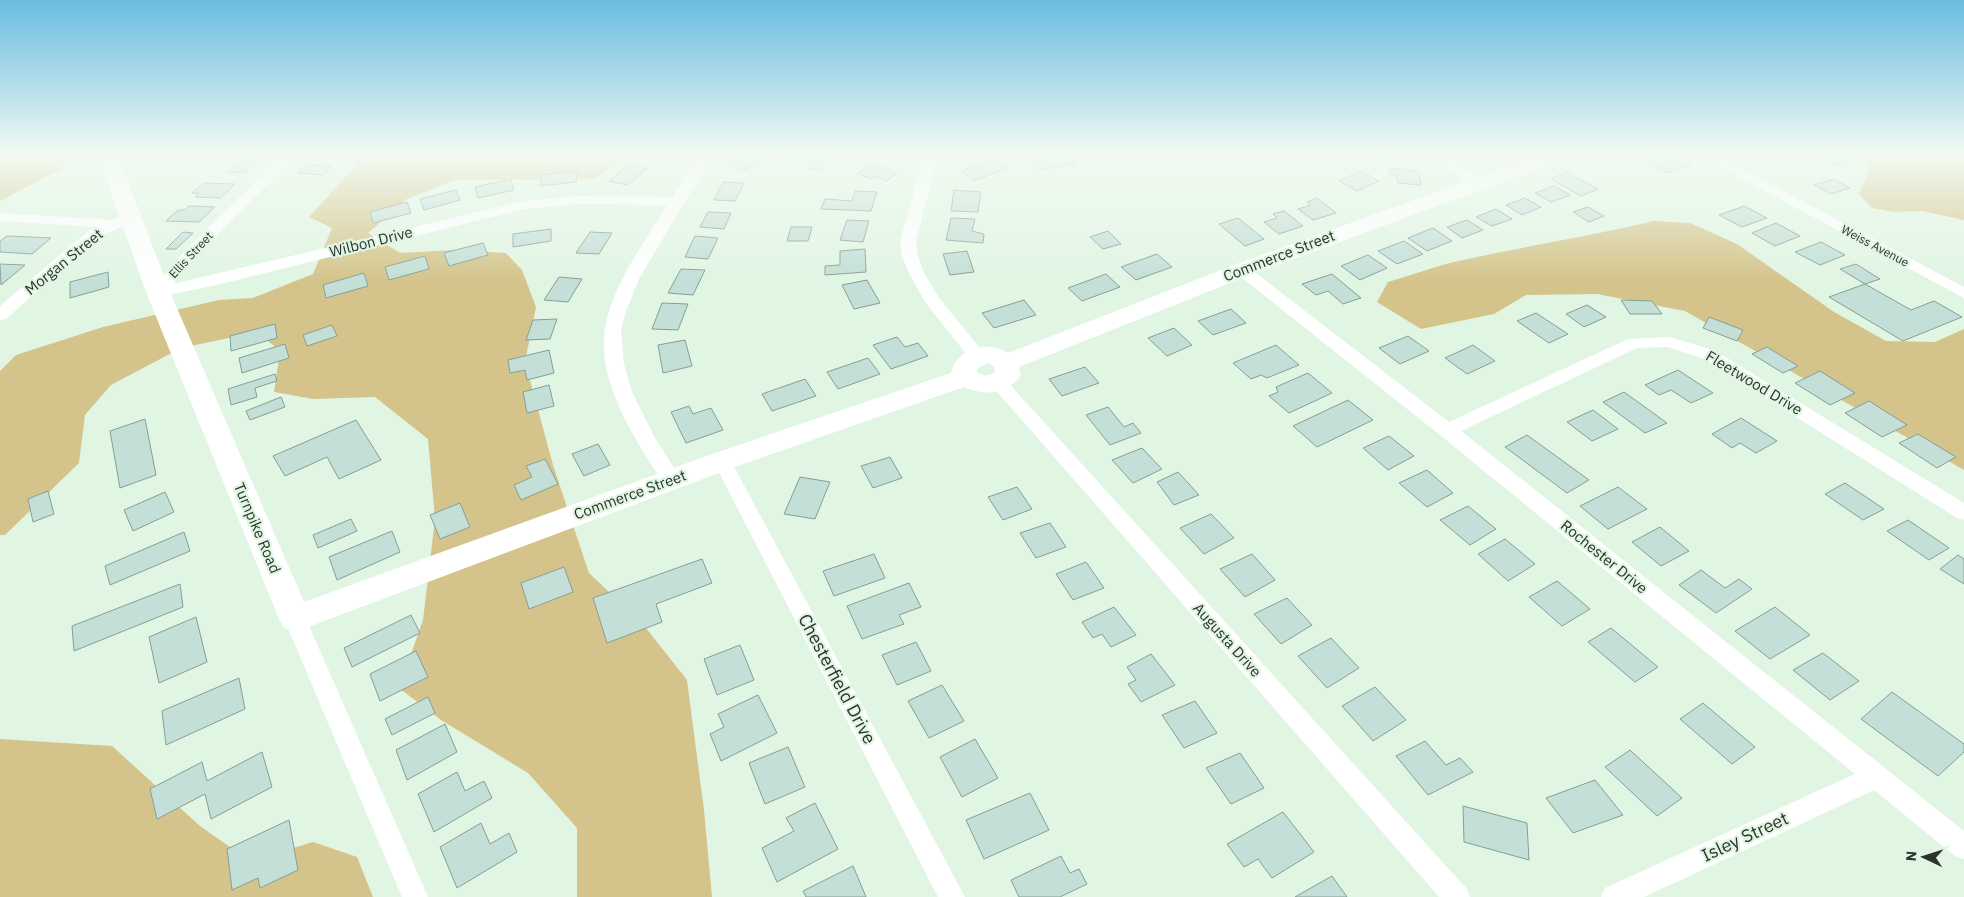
<svg xmlns="http://www.w3.org/2000/svg" width="1964" height="897" font-family="'IBM Plex Sans',sans-serif">
	<rect width="100%" height="100%" fill="#e1f5e3"/>
	<path fill="#d4c48b" d="M0,156H72L61,169L0,201Z
		M345,156H625L595,179L455,180L407,199L368,233L400,253L453,250L506,253L522,270L536,307L525,362L553,465L589,573L642,623L687,680L704,810L712,897H577V828L528,773L441,720L399,688L423,620L435,519L428,439L375,397L313,399L274,392L280,351L257,332L181,348L111,385L85,415L79,463L5,535H0V371L16,355L103,327L219,300L253,298L313,274L332,228L309,217L358,163Z
		M1869,156H1964V220L1922,211L1893,212L1872,208L1859,194L1867,176Z
		M1654,221L1690,223L1737,244L1834,312L1886,341L1935,342L1964,329V470L1685,311L1597,294L1526,295L1494,314L1421,329L1377,302L1388,282C1410,276 1432,267 1454,262C1520,247 1588,237 1654,221Z
		M0,739L112,746L200,826L250,861L313,842L357,857L373,897H0Z"/>
	<path fill="#c3dfd7" stroke="#849f97" d="M741,156H775L741,171L728,161Z
		M792,156H826L820,170L808,169L811,162L790,160Z
		M1051,156H1071L1076,164L1039,170L1032,159Z
		M1366,156H1391L1373,161Z
		M1465,156H1488L1474,161Z
		M1665,156H1674L1691,165L1667,173L1647,162Z
		M1825,156H1847L1855,160L1837,166L1821,157Z
		M243,157L261,158L244,173L227,172Z
		M993,159L1007,168L974,181L961,171Z
		M869,161L897,174L886,181L876,176L871,179L858,173L867,168L862,165Z
		M629,164L647,169L627,185L609,181Z
		M305,165L332,166L324,175L297,173Z
		M1389,168L1418,171L1421,185L1398,183L1396,175L1390,174Z
		M577,171L576,182L540,186L542,175Z
		M1361,171L1379,181L1357,191L1339,181Z
		M1567,172L1598,189L1581,196L1551,179Z
		M511,179L514,190L478,198L475,187Z
		M1833,179L1850,188L1831,194L1814,185Z
		M723,182L744,183L735,201L714,200Z
		M204,183L235,184L221,198L195,197L199,193H192Z
		M1554,186L1570,195L1551,202L1535,193Z
		M456,190L460,200L424,210L420,199Z
		M954,190L981,192L978,212L951,211Z
		M855,191L877,192L871,211L821,209L825,199L852,201Z
		M1317,198L1336,213L1313,220L1298,209L1311,205L1307,202Z
		M1525,198L1541,207L1522,215L1506,205Z
		M407,202L411,213L373,223L370,212Z
		M189,206L215,207L199,222L166,221L178,210H185Z
		M1744,206L1767,218L1742,227L1719,215Z
		M1588,207L1604,216L1589,222L1573,212Z
		M1496,209L1512,219L1492,226L1476,217Z
		M1284,211L1303,226L1279,234L1264,222L1277,218L1273,214Z
		M708,212L731,213L724,229L700,227Z
		M951,218L975,219L972,231L984,234L983,243L946,240Z
		M1238,218L1264,239L1245,246L1219,224Z
		M847,220L869,221L863,242L840,240Z
		M1467,220L1483,230L1462,238L1447,227Z
		M1776,223L1800,236L1775,246L1752,233Z
		M791,227H812L808,241H787Z
		M1433,228L1452,241L1427,251L1408,238Z
		M551,229V241L513,247V234Z
		M1108,231L1121,244L1103,249L1090,237Z
		M183,232L193,233L176,249H166Z
		M590,232L612,233L599,254L576,253Z
		M7,236L51,238L32,254L0,252V241Z
		M695,236L718,238L708,259L685,257Z
		M1404,241L1423,254L1397,264L1378,251Z
		M1821,242L1845,255L1820,265L1795,252Z
		M483,243L488,255L449,266L444,253Z
		M865,249L866,272L825,275V266L840,265V251Z
		M967,251L974,272L950,275L943,254Z
		M1157,254L1172,267L1136,280L1121,267Z
		M1368,255L1387,268L1360,280L1341,266Z
		M425,256L429,269L389,280L385,267Z
		M0,264L25,265L1,285Z
		M1856,264L1880,279L1865,284L1840,269Z
		M681,269L705,270L693,295L668,293Z
		M108,272L109,287L70,298V282Z
		M364,273L368,286L326,298L323,285Z
		M1106,274L1120,287L1082,301L1068,288Z
		M1332,274L1361,298L1343,304L1328,291L1316,295L1302,284Z
		M559,277L582,279L568,302L544,300Z
		M867,280L880,303L854,309L842,285Z
		M1865,284L1911,310L1934,301L1962,317L1903,341L1829,297Z
		M1024,300L1036,315L994,328L982,313Z
		M1621,300L1652,301L1662,314H1630Z
		M662,303L688,304L678,330L652,329Z
		M1587,305L1606,317L1584,327L1566,314Z
		M1231,309L1246,323L1213,335L1198,321Z
		M1536,313L1568,334L1549,343L1517,321Z
		M1709,317L1743,330L1737,341L1703,328Z
		M557,319L550,339L526,340L533,320Z
		M275,324L277,338L231,351L230,336Z
		M332,325L337,336L307,346L303,335Z
		M1174,328L1192,345L1167,356L1148,338Z
		M1408,336L1429,351L1400,364L1379,348Z
		M897,337L905,347L918,343L928,356L891,369L873,345Z
		M685,340L692,366L663,373L658,345Z
		M285,344L289,358L242,373L239,358Z
		M1276,345L1299,365L1267,378L1261,375L1251,379L1233,363Z
		M1473,345L1495,361L1467,374L1445,358Z
		M1767,347L1798,366L1783,373L1752,354Z
		M549,350L554,373L527,380L525,370L510,373L508,360Z
		M868,358L880,374L838,389L827,372Z
		M1085,367L1099,383L1062,396L1049,379Z
		M1678,370L1713,393L1691,403L1671,390L1659,395L1645,385Z
		M1820,371L1855,393L1830,405L1795,383Z
		M1308,373L1332,393L1289,413L1269,396L1278,392L1276,387Z
		M275,374L277,381L255,388L257,397L231,405L228,389Z
		M805,379L816,396L772,411L762,394Z
		M549,385L554,406L527,413L523,392Z
		M1624,392L1667,423L1645,433L1603,402Z
		M281,397L285,407L250,420L246,411Z
		M1348,400L1373,420L1317,447L1293,426Z
		M1869,401L1907,425L1882,437L1845,413Z
		M689,406L693,414L711,408L723,430L686,443L671,412Z
		M1108,407L1124,427L1133,423L1141,433L1110,445L1086,415Z
		M1593,410L1618,429L1592,441L1567,422Z
		M1741,418L1777,441L1756,453L1740,443L1732,448L1712,434Z
		M145,419L156,475L120,488L110,431Z
		M356,420L381,460L339,479L327,457L285,476L273,456Z
		M1918,434L1956,457L1937,468L1899,443Z
		M1527,435L1589,480L1567,493L1505,447Z
		M1389,436L1414,456L1388,470L1363,448Z
		M598,444L610,465L584,476L572,454Z
		M1142,448L1162,469L1133,483L1112,460Z
		M890,457L902,478L873,488L861,466Z
		M545,459L558,484L521,500L514,485L532,477L526,466Z
		M1427,470L1453,493L1427,507L1399,483Z
		M1178,472L1199,495L1174,505L1157,482Z
		M800,477L830,482L815,519L784,514Z
		M1845,483L1884,509L1863,520L1825,494Z
		M1017,487L1032,509L1003,520L988,497Z
		M1618,487L1647,509L1608,529L1580,506Z
		M48,491L54,514L33,522L28,499Z
		M165,492L174,512L133,531L124,510Z
		M460,503L470,527L440,539L430,515Z
		M1468,506L1496,529L1470,545L1440,520Z
		M1211,514L1234,538L1204,554L1180,528Z
		M351,519L357,531L318,548L313,535Z
		M1908,520L1949,548L1929,560L1887,531Z
		M1050,523L1066,547L1036,558L1020,533Z
		M1660,527L1689,551L1661,566L1632,542Z
		M392,531L400,552L337,580L329,557Z
		M184,532L190,551L110,585L105,566Z
		M1505,539L1535,564L1508,581L1478,554Z
		M874,554L885,578L834,596L823,571Z
		M1252,554L1275,580L1245,597L1220,569Z
		M1958,555L1964,559V584L1940,569Z
		M702,559L712,583L656,604L662,622L607,643L593,598Z
		M1086,562L1104,588L1073,600L1056,574Z
		M564,567L573,592L529,609L521,583Z
		M1701,570L1725,588L1739,579L1752,589L1716,613L1679,585Z
		M1557,581L1590,609L1562,626L1529,597Z
		M909,583L921,607L899,615L904,624L862,639L847,606Z
		M180,584L183,607L74,651L72,626Z
		M1287,598L1312,625L1281,644L1254,614Z
		M1114,607L1136,635L1111,647L1102,634L1093,638L1082,622Z
		M1775,607L1810,635L1770,659L1735,631Z
		M411,615L420,633L352,667L344,648Z
		M196,617L207,662L159,683L149,637Z
		M1611,628L1658,667L1635,682L1588,642Z
		M1331,638L1359,668L1327,688L1298,656Z
		M916,642L931,671L897,685L882,655Z
		M740,645L754,680L717,695L704,659Z
		M416,651L428,677L380,701L370,674Z
		M1823,653L1859,681L1830,700L1793,670Z
		M1151,654L1175,685L1141,702L1128,684L1136,680L1127,667Z
		M239,678L245,709L166,745L162,711Z
		M942,685L964,721L929,738L908,701Z
		M1375,687L1406,720L1373,741L1342,706Z
		M1892,692L1964,744V752L1938,776L1861,719Z
		M758,695L777,733L721,761L710,734L724,727L718,714Z
		M428,697L435,713L392,735L385,719Z
		M1195,701L1217,733L1184,748L1162,715Z
		M1703,703L1755,747L1732,764L1680,719Z
		M445,724L457,752L407,780L396,750Z
		M975,739L998,778L962,797L940,757Z
		M1425,741L1446,765L1460,758L1473,772L1428,795L1396,756Z
		M788,747L805,787L765,804L749,763Z
		M1630,750L1682,798L1657,816L1605,767Z
		M262,752L272,787L211,819L205,794L157,819L150,789L202,762L207,781Z
		M1240,753L1264,788L1231,804L1206,768Z
		M457,772L465,791L484,781L492,798L434,832L418,794Z
		M1595,780L1623,815L1573,833L1546,798Z
		M1030,793L1049,830L984,859L966,820Z
		M815,803L838,849L777,882L762,848L794,831L786,818Z
		M1463,806L1527,823L1529,860L1464,842Z
		M1283,812L1314,852L1272,878L1258,859L1244,867L1227,844Z
		M289,820L298,870L260,888L258,878L232,890L227,849Z
		M481,823L490,844L509,833L517,852L457,888L440,847Z
		M1061,856L1070,873L1079,869L1087,884L1060,897H1019L1011,880Z
		M853,866L866,897H806L803,891Z
		M1332,876L1347,897H1295Z"/>
	<g fill="none" stroke-linecap="round" stroke-linejoin="round">
		<path fill="#fff" fill-rule="evenodd" d="M281,156H296L197,255L173,284L524,201L578,196L672,197L698,156H712L639,279L626,311L621,330L624,364L632,392L655,438L681,479L678,484L671,486L664,484C635,439 594,380 606,323C614,283 646,240 667,205L578,204L524,209L217,285L158,297L152,295L150,292L152,289L187,249Z
			M924,156H938L916,241L918,256L923,271L939,298L983,352L986,356L983,360H971L925,302L908,271L902,256L900,241Z
			M1431,156H1447L1485,182L1483,185H1473Z
			M1700,156H1717L1964,287V298Z
			M132,212L139,216L137,219L96,239L6,319L0,320V306L86,233L97,227L0,221V213L113,220Z
			M1242,265L1248,267L1449,422L1628,339L1669,337L1714,350L1964,503V520L1957,518L1702,358L1668,347L1637,348L1461,431L1964,831V859L1955,856L1874,790L1644,897H1601L1605,888L1855,774L1440,435L1236,273L1234,270Z
			M998,376L1004,378L1466,888L1470,897H1439L992,386L989,382L992,378Z
			M722,454L729,456L731,461L965,897H938L713,461L715,456Z
			M295,610L303,613L306,619L428,897H402L284,619L287,613Z"/>
		<path fill="#fff" fill-rule="evenodd" d="M98,156H118L170,292L304,602L712,454L951,373C957,348 987,340 1008,353L1234,265L1536,156H1565L1562,160L1250,275L1019,367L1021,375C1008,395 983,396 964,387L732,468L295,632L284,628L279,619L146,292ZM988,363L994,367L995,372C988,376 983,377 977,372L978,368Z"/>
	</g>
	<linearGradient id="sky" x2="0" y2="1"><stop stop-color="#6abde1"/><stop offset="0.55" stop-color="#f2faf2"/><stop offset="1" stop-color="#f2faf2" stop-opacity="0"/></linearGradient>
	<rect width="1964" height="282" fill="url(#sky)"/>
	<g text-anchor="middle" stroke-width="4.5" stroke-linejoin="round" paint-order="stroke">
		<g font-size="12" fill="#2c332d" stroke="#e1f5e3">
			<text transform="translate(1875 246) rotate(28)" y="4">Weiss Avenue</text>
			<text transform="translate(191 255) rotate(-47)" y="4">Ellis Street</text>
		</g>
		<g font-size="15" fill="#2c332d" stroke="#e1f5e3">
			<text transform="translate(371 242) rotate(-14)" y="5">Wilbon Drive</text>
			<text transform="translate(1279 256) rotate(-21)" y="5">Commerce Street</text>
			<text transform="translate(64 262) rotate(-39)" y="5">Morgan Street</text>
			<text transform="translate(1754 383) rotate(31)" y="5">Fleetwood Drive</text>
			<text transform="translate(630 495) rotate(-20)" y="5">Commerce Street</text>
			<text transform="translate(257 528) rotate(67)" y="5">Turnpike Road</text>
			<text transform="translate(1604 557) rotate(39)" y="5">Rochester Drive</text>
			<text transform="translate(1227 640) rotate(48)" y="5">Augusta Drive</text>
		</g>
		<g font-size="18" fill="#2c332d" stroke="#e1f5e3">
			<text transform="translate(837 679) rotate(62)" y="6">Chesterfield Drive</text>
			<text transform="translate(1745 837) rotate(-25)" y="6">Isley Street</text>
		</g>
	</g>
	<g transform="translate(1924 857) rotate(274)" stroke="#e1f5e3" stroke-width="4" paint-order="stroke">
	<path d="M0-4L9 19L0 12L-9 19Z" fill="#2c332d"/>
	<text y="-8" font-size="14" font-weight="bold" text-anchor="middle" fill="#2c332d">N</text>
	</g>
</svg>
